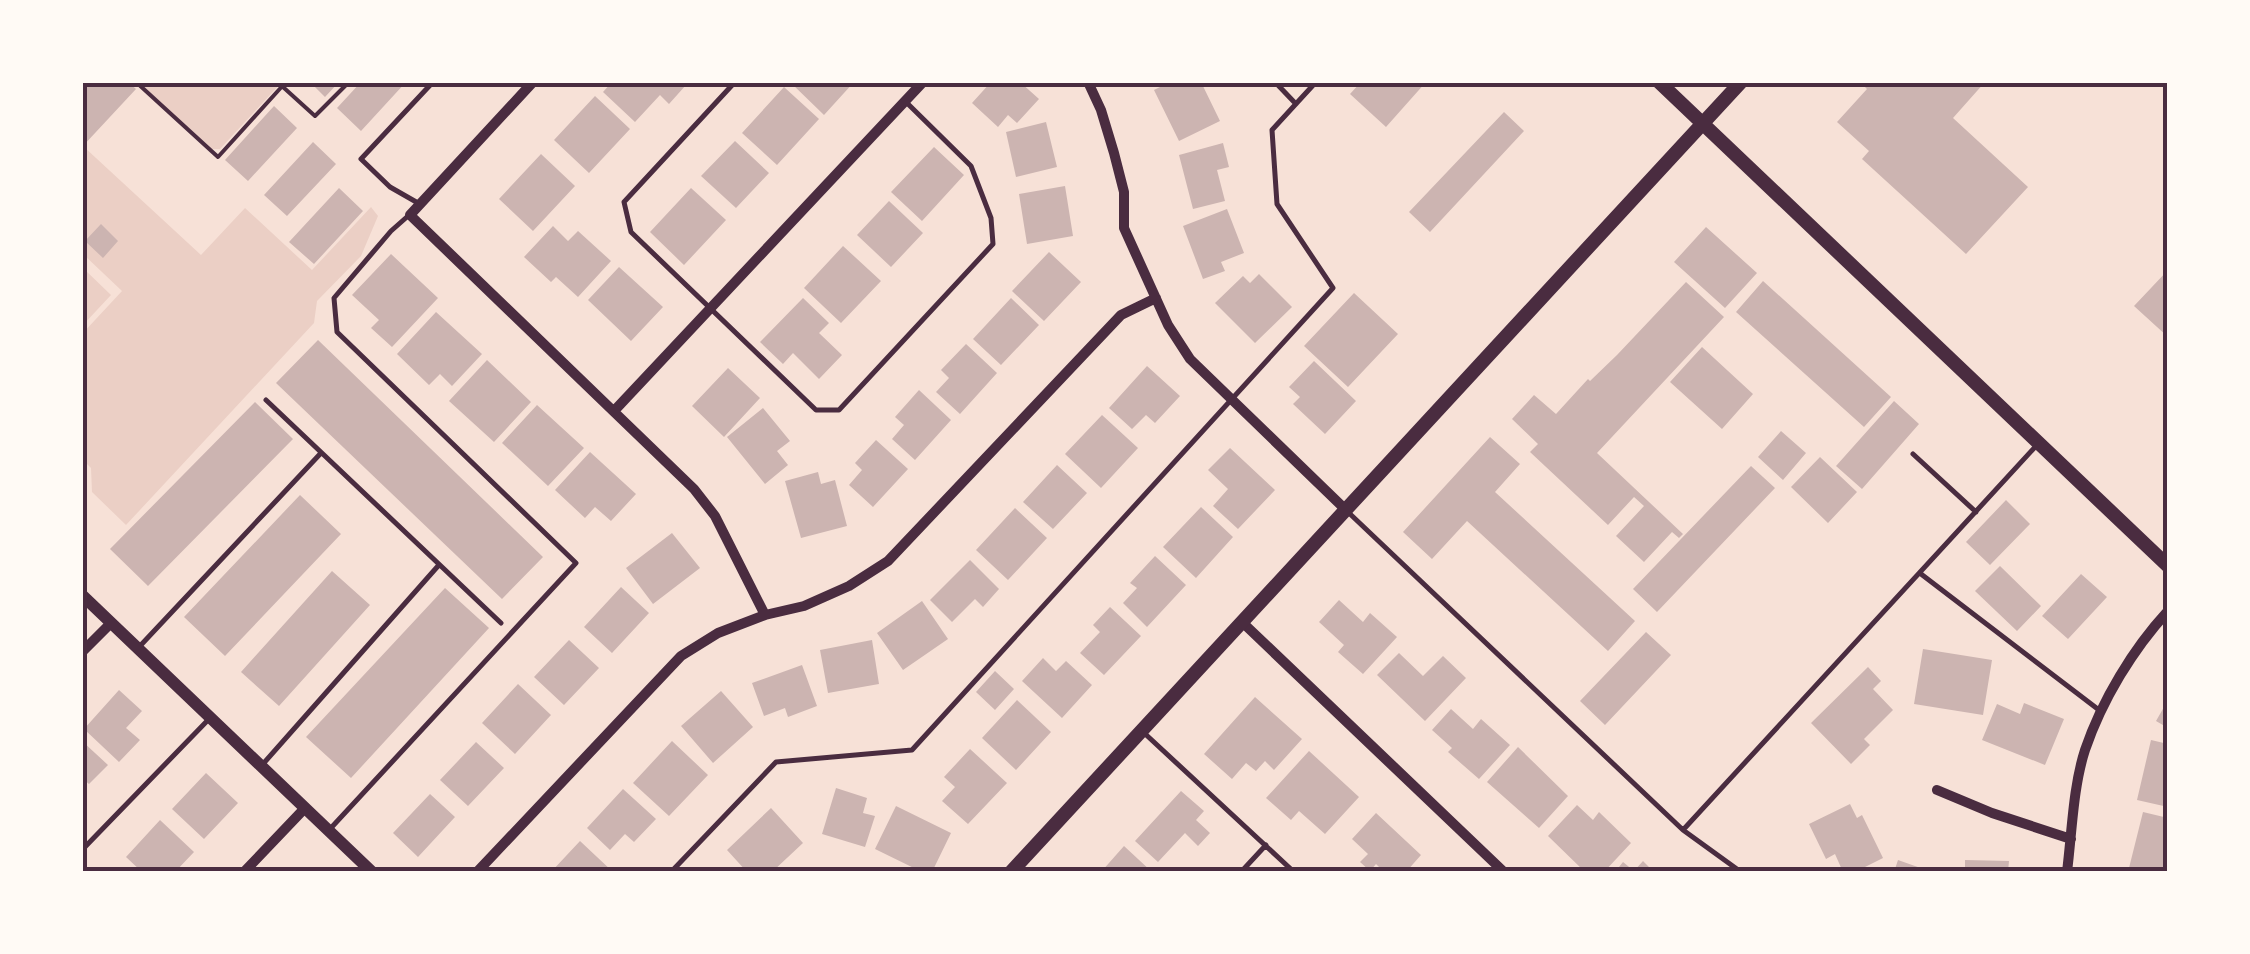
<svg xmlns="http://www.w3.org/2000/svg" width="2250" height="954" font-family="Poppins,sans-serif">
	<rect width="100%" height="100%" fill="#f7e1d7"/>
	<path fill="#ebcfc5" d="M140,83H281L220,149H212Z
		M83,146L201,255L245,208L312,270L371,207L378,216L361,256L317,301L314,323L126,525L92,492L91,468L83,460L82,334L122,291L83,254Z
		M83,268L111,295L83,325H82Z"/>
	<path fill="#ccb4b1" d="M82,82H128L136,89L82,147Z
		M310,82H339L325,97Z
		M361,82H406L361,131L337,108Z
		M612,82H683L686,85L669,104L660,95L635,122L603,92Z
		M790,82H854L824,115Z
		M991,82H1020L1039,99L1017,123L1008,115L998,127L972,103Z
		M1170,82H1201L1220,121L1179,141L1154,90Z
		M1361,82H1426L1386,127L1350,94Z
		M1860,82H1985L1953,118L2028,187L1966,254L1862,159L1869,151L1837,122L1867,89Z
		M784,87L819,119L777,165L742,133Z
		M595,96L630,129L589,173L554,140Z
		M274,106L297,128L248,181L225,160Z
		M1504,112L1524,131L1430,232L1409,212Z
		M1046,122L1057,167L1016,177L1006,132Z
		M735,141L769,173L736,208L701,176Z
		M313,142L336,164L287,216L264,195Z
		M1223,143L1229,167L1217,170L1225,201L1193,209L1179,155Z
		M934,147L964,175L922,221L891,192Z
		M541,154L575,186L533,231L499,199Z
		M1065,186L1073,236L1027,244L1019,194Z
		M339,188L363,211L314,264L289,242Z
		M691,188L726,220L684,265L650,232Z
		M889,201L923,233L891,267L857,235Z
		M1227,209L1244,253L1221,262L1225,271L1203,279L1183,226Z
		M101,224L118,241L103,258L85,241Z
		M553,226L568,241L578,231L611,261L578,297L556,277L551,282L524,257Z
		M1706,227L1757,273L1725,308L1674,262Z
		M843,246L881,281L841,323L804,288Z
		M1049,252L1081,282L1044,321L1012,291Z
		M391,254L438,298L392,347L371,328L379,320L352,295Z
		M619,267L663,307L631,341L588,300Z
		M2168,270V337L2134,306Z
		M1259,274L1292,307L1255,343L1215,303L1243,276L1250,283Z
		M1763,281L1891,397L1864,427L1736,312Z
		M1686,282L1724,317L1597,453L1683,534L1679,538L1672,532L1644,562L1616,536L1644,506L1634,497L1608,525L1530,452L1538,444L1512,419L1534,395L1556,414L1588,379L1590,381L1617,355Z
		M1354,293L1398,334L1348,387L1304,346Z
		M803,298L829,323L819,333L842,355L819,379L793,353L783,364L760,342Z
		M1011,298L1039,325L1001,365L973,339Z
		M436,312L482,354L452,386L440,374L429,385L397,354Z
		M318,340L543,557L502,599L276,383Z
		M966,344L997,373L960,414L936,392L949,378L941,370Z
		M1702,347L1753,394L1722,429L1670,382Z
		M487,360L531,402L494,442L449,401Z
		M1314,361L1356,401L1325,434L1293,404L1300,397L1289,387Z
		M1147,366L1180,396L1155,423L1146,415L1132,429L1109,408Z
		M728,368L760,398L724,437L692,406Z
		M919,390L951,420L915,460L892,439L904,425L895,417Z
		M1894,401L1919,424L1862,489L1836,466Z
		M255,402L293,439L148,586L110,549Z
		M537,405L584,448L548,486L502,443Z
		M763,408L790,441L777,451L788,465L765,484L727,437Z
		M1102,415L1138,448L1101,488L1065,454Z
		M1781,431L1806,453L1783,480L1758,457Z
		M1490,437L1520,464L1495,492L1635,621L1608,651L1467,521L1432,559L1403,532Z
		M876,440L908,469L873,507L849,485L862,470L855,463Z
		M1230,448L1275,490L1238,529L1213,506L1228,489L1208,470Z
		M590,452L636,494L611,521L595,507L585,518L555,490Z
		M1820,457L1857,492L1828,523L1791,487Z
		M1057,465L1087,493L1053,529L1023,502Z
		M1751,466L1775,488L1657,612L1633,589Z
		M818,472L821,484L835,480L847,526L801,538L785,481Z
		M300,495L341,534L225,656L184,617Z
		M2006,500L2030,524L1990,565L1966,542Z
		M1201,507L1233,537L1196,578L1163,547Z
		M1015,508L1047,538L1008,580L976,550Z
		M672,533L700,568L653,604L626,568Z
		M1155,556L1186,585L1147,627L1123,603L1137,588L1130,583Z
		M970,560L999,589L983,607L975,599L952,622L930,600Z
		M2000,566L2041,606L2017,631L1975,591Z
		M332,571L370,605L279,706L241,672Z
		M2081,574L2107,597L2068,639L2042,616Z
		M621,587L649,613L612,653L584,627Z
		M445,588L489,628L351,778L306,737Z
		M1339,600L1363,622L1370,613L1397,637L1363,674L1338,652L1344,645L1319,622Z
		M922,601L948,639L903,670L877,633Z
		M1110,607L1141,636L1104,675L1080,653L1100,632L1093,625Z
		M1646,632L1671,655L1605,725L1580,701Z
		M569,640L599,668L564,705L534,677Z
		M872,640L879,684L828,693L820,650Z
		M1923,649L1992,660L1983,715L1914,704Z
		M1399,653L1423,676L1443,656L1466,678L1425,721L1377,675Z
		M1043,658L1056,671L1066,661L1092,685L1062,718L1022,681Z
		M802,665L817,706L788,717L785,708L764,716L752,683Z
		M1868,667L1881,681L1873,689L1893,710L1864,739L1870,745L1851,764L1811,723Z
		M995,671L1014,689L995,710L976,692Z
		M518,684L551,715L515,754L482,723Z
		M119,690L142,711L126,728L140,740L119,762L84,729Z
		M721,691L753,727L713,763L681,726Z
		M1255,697L1302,739L1274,770L1265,761L1256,771L1246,763L1232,779L1204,754Z
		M1017,700L1051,732L1016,770L982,738Z
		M2168,700V728L2156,721Z
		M2024,703L2064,719L2045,765L1982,740L1997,704L2020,714Z
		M1451,709L1473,729L1481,719L1510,745L1479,779L1448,752L1452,748L1432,730Z
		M2151,740L2168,744V807L2137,800Z
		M82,741L108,765L89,784L82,778Z
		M672,741L708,775L669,816L633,783Z
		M476,742L504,768L468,806L440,780Z
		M1518,747L1568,796L1539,828L1487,782Z
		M970,749L1007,783L968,824L942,801L955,787L944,777Z
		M1309,751L1359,797L1325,834L1299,811L1291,820L1266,798Z
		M206,773L238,803L204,839L172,809Z
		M836,788L867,798L863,813L875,816L865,847L822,834Z
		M623,789L656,819L634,842L625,834L610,850L587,828Z
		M1181,791L1204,811L1196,820L1210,833L1198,846L1185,833L1158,862L1135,841Z
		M430,794L455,817L418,857L393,833Z
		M1850,804L1857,818L1862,815L1883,858L1855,872H1843L1835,854L1826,859L1809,824Z
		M1577,805L1593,820L1599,812L1631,843L1604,872H1585L1548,836Z
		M896,806L951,833L932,872H922L875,849Z
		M771,808L803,843L772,872H747L727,850Z
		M2143,812L2168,818V872H2128Z
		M1376,813L1421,855L1406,872L1395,867L1390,872H1384L1376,864L1370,871L1360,862L1368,854L1352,839Z
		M160,820L194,852L175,872H142L126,857Z
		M580,841L613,872H551Z
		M1124,846L1152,872H1101Z
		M1898,860L1929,871V872H1894Z
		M1965,860L2009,861L2008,872H1965Z
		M1643,861L1654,872H1615L1623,862L1634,871Z"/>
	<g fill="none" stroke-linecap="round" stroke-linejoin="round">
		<path stroke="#4a2c40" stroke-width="4" d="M136,82L218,157L286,82
			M283,87L315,116L349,82"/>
		<path stroke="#4a2c40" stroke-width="5" d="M735,82L624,202L631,232L816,410H839L993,244L991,218L971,166L907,103
			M1275,82L1296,104
			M418,203L390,187L361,159L433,82
			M266,400L501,623
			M1913,454L1976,512
			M1349,513L1683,830L1741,872
			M1921,574L2099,710
			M140,646L321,453
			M1142,731L1294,872
			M263,764L438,566
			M330,829L576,563L337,332L334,298L391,231L408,216
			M1683,830L2036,446
			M82,850L208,720
			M671,872L776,762L912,750L1333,288L1277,204L1272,130L1316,82
			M1241,872L1266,845"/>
		<path stroke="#4a2c40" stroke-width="10" d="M533,82L410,215L694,489L715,516L765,615
			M1088,82L1101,110L1114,153L1124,192V228L1168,325L1190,359L1346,510
			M614,411L923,82
			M1242,622L1504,872
			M82,652L111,623
			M1937,790L1992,813L2071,839
			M244,872L305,808
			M477,872L681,656L718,633L765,615L804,606L849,586L888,561L1121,315L1156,298
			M2067,872C2072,832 2073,787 2085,750C2102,700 2133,649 2168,611"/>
		<path stroke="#4a2c40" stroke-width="12" d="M82,595L372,872"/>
		<path stroke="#4a2c40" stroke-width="14" d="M1659,82L2168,566
			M1011,872L1741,82"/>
	</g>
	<rect width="2250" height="954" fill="none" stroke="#fffaf5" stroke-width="170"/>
	<rect x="85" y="85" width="2080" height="784" fill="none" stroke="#4a2c40" stroke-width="4"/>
</svg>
